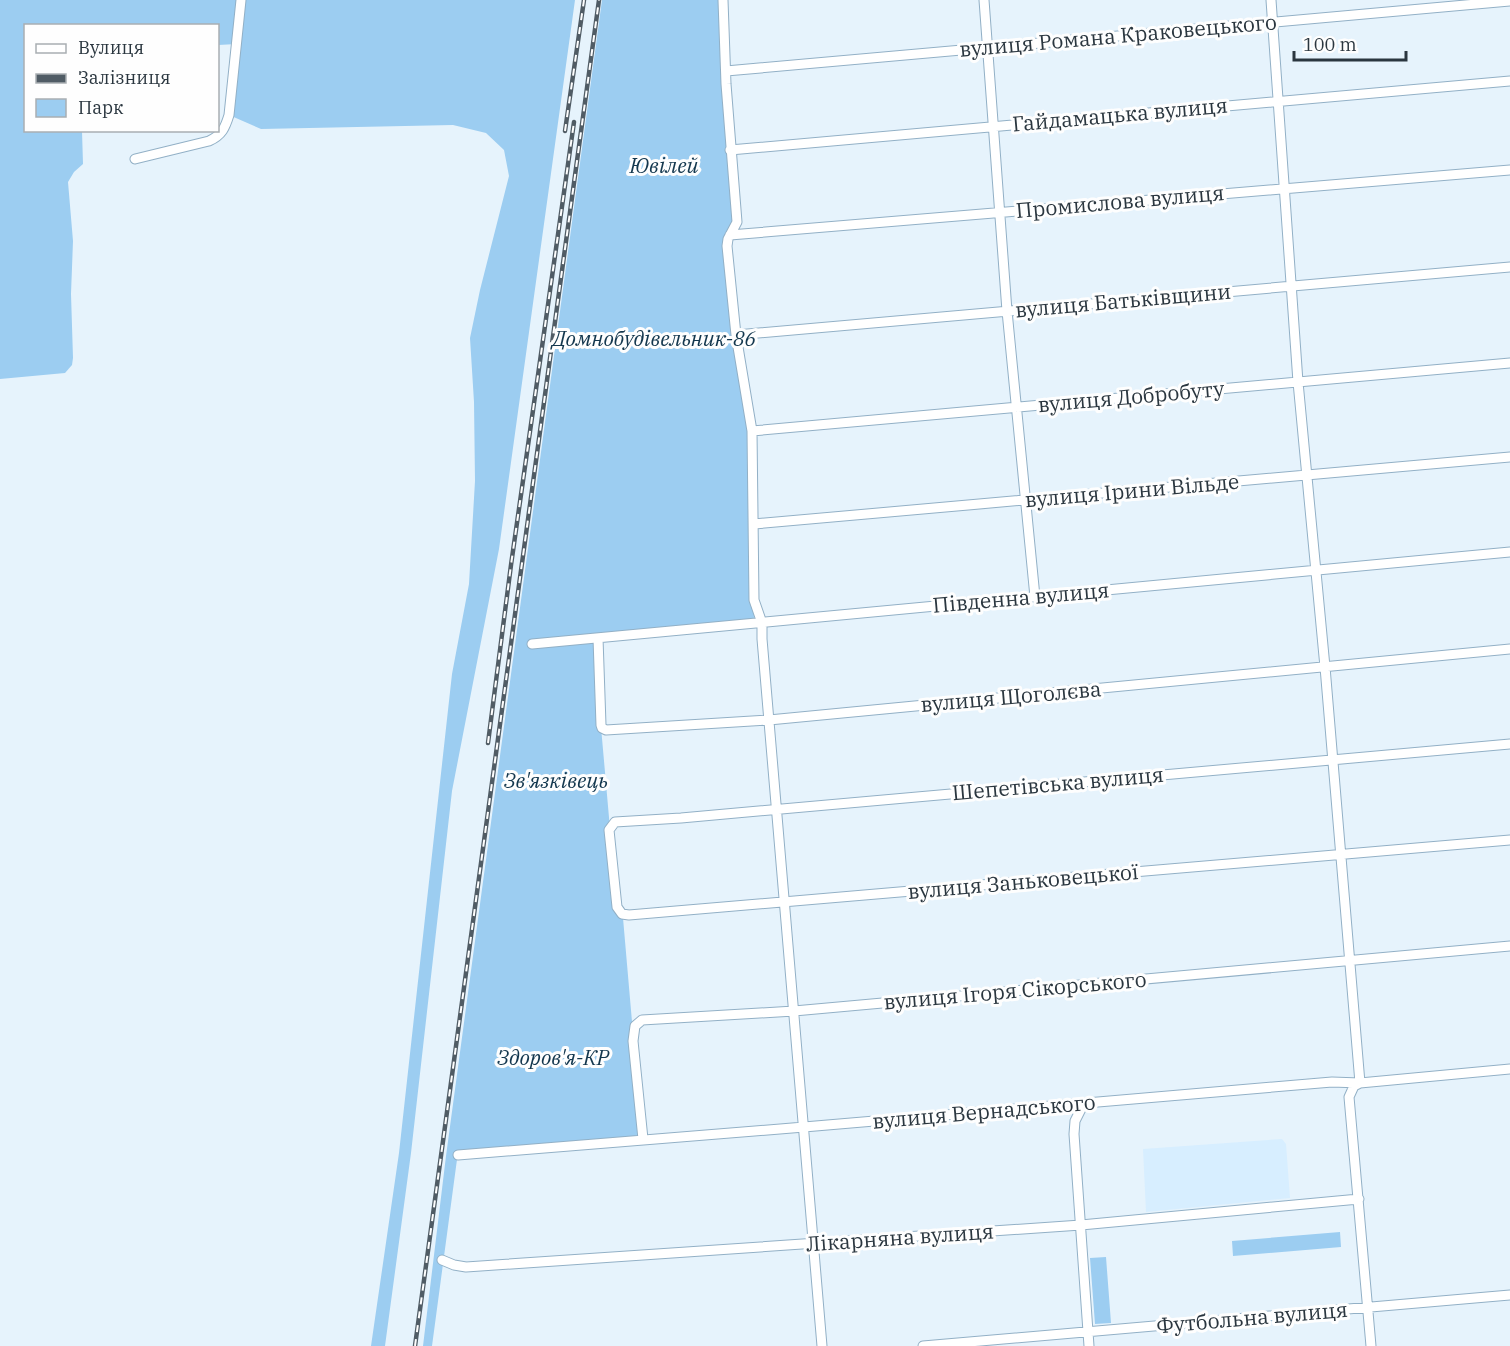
<svg xmlns="http://www.w3.org/2000/svg" width="1510" height="1346" font-family="'IBM Plex Serif',serif">
	<rect width="100%" height="100%" fill="#e6f3fc"/>
	<path fill="#d7eeff" d="M1282,1139L1286,1144L1290,1198L1146,1212L1143,1149Z"/>
	<path fill="#9ccdf1" d="M0,0H575L499,549L452,791L411,1153L385,1346H371L399,1153L452,674L469,584L475,481L474,402L470,338L480,290L509,176L504,150L486,133L453,125L261,129L229,115L237,44L218,45V26H26V130L82,131L83,164L74,172L68,182L73,241L71,294L73,358L72,365L65,373L0,379Z
		M602,0H722L733,230L725,233L732,335L747,430L754,619L645,629L598,638L601,727L617,908L623,918L642,1137L458,1152L432,1346H423L446,1156Z
		M1340,1232L1341,1247L1233,1256L1232,1241Z
		M1106,1257L1111,1323L1095,1324L1090,1258Z"/>
	<g fill="none" stroke-linecap="round" stroke-linejoin="round">
		<defs>
			<path id="minor" d="M723,0L726,84L737,222L728,239L727,246L736,335L752,431L754,600L762,623V639L822,1346
				M984,0L1007,311L1035,597
				M1271,0L1298,382L1325,667L1360,1083
				M726,71L1510,1
				M730,150L1510,81
				M135,159L209,141C222,135 225,128 229,115L241,0
				M730,235L1510,170
				M736,335L1510,267
				M752,431L1510,363
				M754,524L1510,457
				M598,638L601,725L602,728L606,730L769,720L1510,649
				M532,644L1510,552
				M1510,744L681,818L615,822L609,830L617,907L622,914L629,915L1510,840
				M1360,1083L1354,1086L1349,1097L1371,1346
				M1084,1103L1075,1121L1074,1134L1089,1346
				M643,1139L633,1041L635,1026L642,1020L794,1011L1510,946
				M458,1155L804,1127L1332,1082L1360,1083L1510,1069
				M442,1260L454,1265L466,1267L1081,1225L1359,1199
				M923,1346L1510,1295"/>
		</defs>
		<use href="#minor" stroke="#92b0c6" stroke-width="11"/>
		<use href="#minor" stroke="#fff" stroke-width="9"/>
		<defs>
			<path id="rail" d="M565,131L584,0
				M488,743L511,565L574,122
				M415,1346L599,0"/>
		</defs>
		<use href="#rail" stroke="#505c65" stroke-width="4.5"/>
		<use href="#rail" stroke="#fefefe" stroke-width="2" stroke-dasharray="7" stroke-linecap="butt"/>
	</g>
	<g text-anchor="middle" stroke-width="6" stroke-linejoin="round" paint-order="stroke">
		<g font-size="21" fill="#2a363f" stroke="#fefefe">
			<text transform="translate(1118 36) rotate(-5)" y="7">вулиця Романа Краковецького</text>
			<text transform="translate(1120 115) rotate(-5)" y="7">Гайдамацька вулиця</text>
			<text transform="translate(1120 202) rotate(-5)" y="7">Промислова вулиця</text>
			<text transform="translate(1123 301) rotate(-5)" y="7">вулиця Батьківщини</text>
			<text transform="translate(1131 397) rotate(-5)" y="7">вулиця Добробуту</text>
			<text transform="translate(1132 491) rotate(-5)" y="7">вулиця Ірини Вільде</text>
			<text transform="translate(1021 598) rotate(-5)" y="7">Південна вулиця</text>
			<text transform="translate(1011 697) rotate(-5)" y="7">вулиця Щоголєва</text>
			<text transform="translate(1058 784) rotate(-5)" y="7">Шепетівська вулиця</text>
			<text transform="translate(1023 882) rotate(-5)" y="7">вулиця Заньковецької</text>
			<text transform="translate(1015 991) rotate(-5)" y="7">вулиця Ігоря Сікорського</text>
			<text transform="translate(984 1112) rotate(-5)" y="7">вулиця Вернадського</text>
			<text transform="translate(900 1238) rotate(-4)" y="7">Лікарняна вулиця</text>
			<text transform="translate(1252 1318) rotate(-5)" y="7">Футбольна вулиця</text>
		</g>
		<g font-size="21" font-style="italic" fill="#13374e" stroke="#fefefe">
			<text x="664" y="173">Ювілей</text>
			<text x="654" y="346">Домнобудівельник-86</text>
			<text x="556" y="788">Зв'язківець</text>
			<text x="553" y="1065">Здоров'я-КР</text>
		</g>
	</g>
	<rect x="24" y="24" width="195" height="108" fill="#fefefe" stroke="#a9aeb2" stroke-width="1.5"/>
	<rect x="36" y="44" width="30" height="9" fill="#ffffff" stroke="#a9aeb2" stroke-width="1.5"/>
	<text x="78" y="54" font-size="18" fill="#2a363f">Вулиця</text>
	<rect x="36" y="74" width="30" height="9" fill="#505c65" stroke="#a9aeb2" stroke-width="1.5"/>
	<text x="78" y="84" font-size="18" fill="#2a363f">Залізниця</text>
	<rect x="36" y="99" width="30" height="18" fill="#9ccdf1" stroke="#a9aeb2" stroke-width="1.5"/>
	<text x="78" y="114" font-size="18" fill="#2a363f">Парк</text>
	<path d="M1294 51v9h112v-9" fill="none" stroke="#2a363f" stroke-width="3"/>
	<text x="1303" y="51" font-size="18" fill="#2a363f" stroke="#fefefe" stroke-width="4.5" paint-order="stroke">100 m</text>
</svg>
